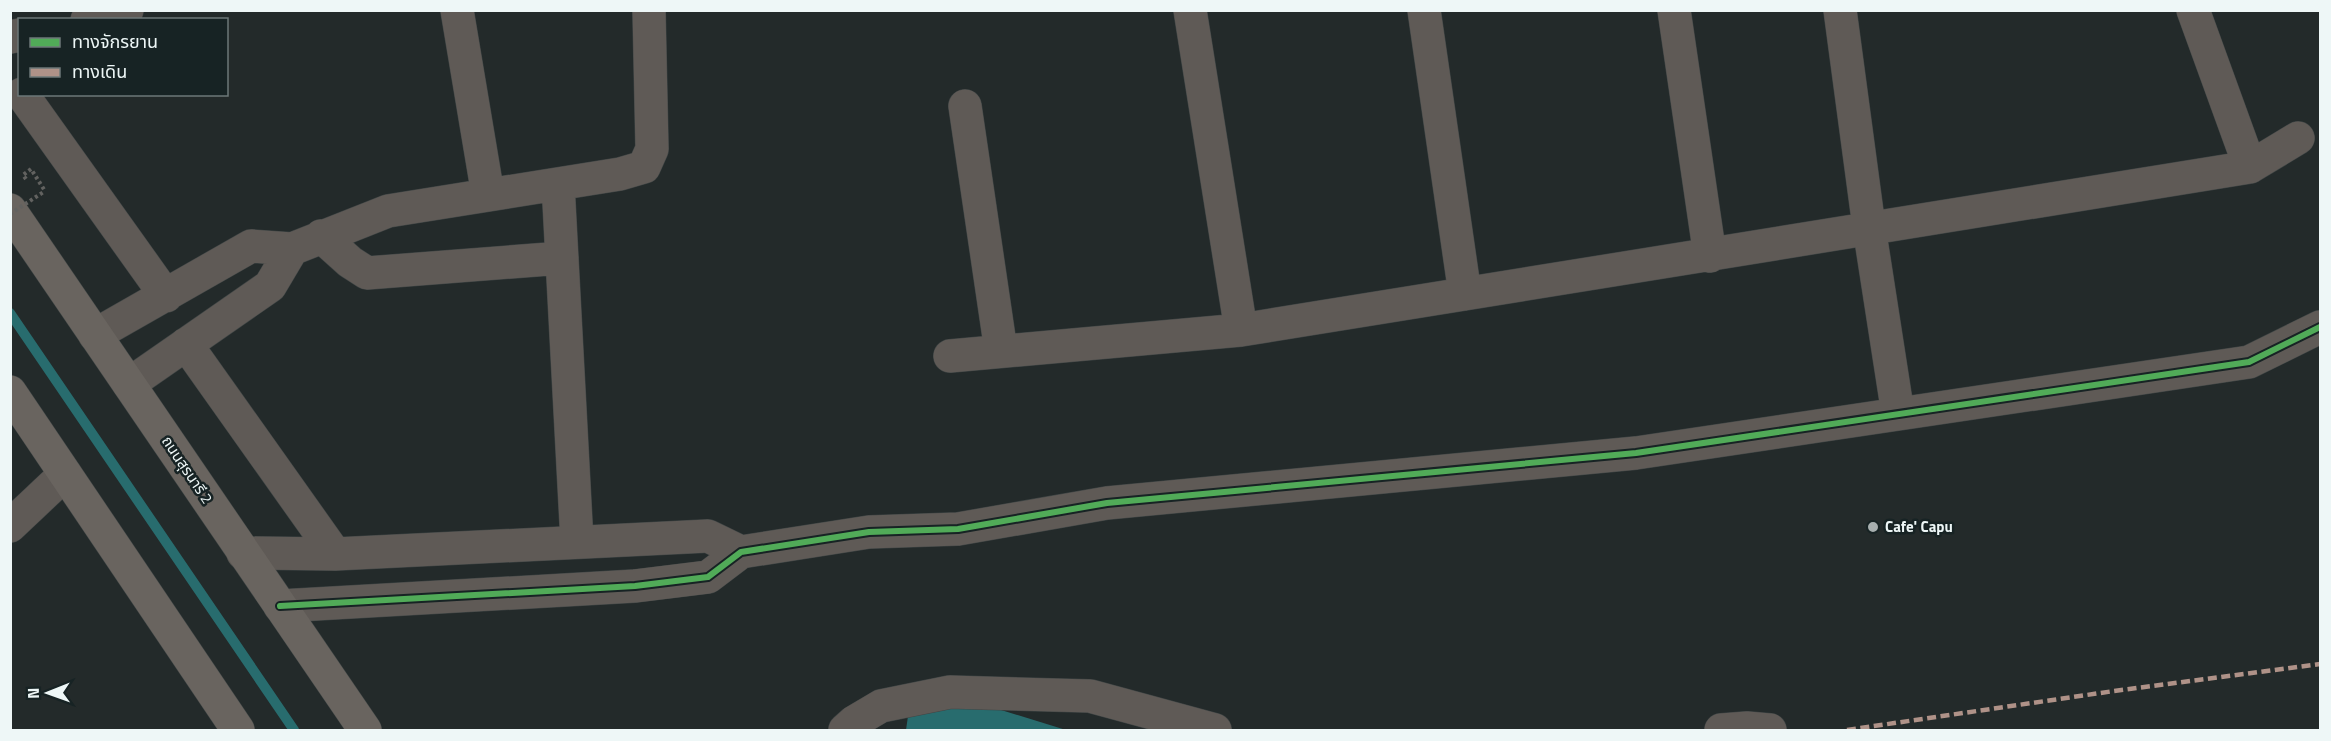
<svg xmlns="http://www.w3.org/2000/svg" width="2331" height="741" font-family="'Titillium Web','Noto Sans Thai',sans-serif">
	<rect width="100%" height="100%" fill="#232a2a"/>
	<path fill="#286c6e" d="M969,700L1066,730H906L908,716Z"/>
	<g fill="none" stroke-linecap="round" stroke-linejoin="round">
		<path stroke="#286c6e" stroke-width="10" d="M10,313L294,730"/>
		<defs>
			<path id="minor" d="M457,10L488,195
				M1190,10L1241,330
				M1424,10L1465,294
				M1674,10L1710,256
				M1840,10L1869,227L1898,414
				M2193,10L2250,167
				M87,20L127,10
				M10,37L20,35
				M22,94L166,296
				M965,106L1001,351
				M558,184L577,542
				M321,236L350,262L367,273L562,258
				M95,335L251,246L292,249L388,211L620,174L644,167L652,149L649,10
				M186,344L335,554
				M950,356L1241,330L2250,167L2298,138
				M129,384L270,286L292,249
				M10,526L65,474
				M243,553L335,554L708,536L741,552
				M280,606L635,586L708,577L741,552L869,532L958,529L1107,503L1636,453L2249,362L2320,327
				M845,730L854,722L881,706L950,692L1090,696L1215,730
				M1721,730L1747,728L1770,730"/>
			<path id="major" d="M10,210L365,730
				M10,392L238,730"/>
		</defs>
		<use href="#minor" stroke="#404646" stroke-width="34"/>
		<use href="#major" stroke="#404646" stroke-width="34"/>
		<path stroke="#626260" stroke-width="4" stroke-dasharray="3 3" stroke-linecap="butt" d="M26,179L23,175L31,169L45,191"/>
		<use href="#minor" stroke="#5f5a56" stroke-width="33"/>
		<use href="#major" stroke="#69645f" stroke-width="33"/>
		<path stroke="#626260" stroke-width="4" stroke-dasharray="3 3" stroke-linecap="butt" d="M10,214L45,191"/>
		<path stroke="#af9288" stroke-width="4.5" stroke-dasharray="9 4.5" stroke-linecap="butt" d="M1847,730L2114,691L2320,664"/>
		<defs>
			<path id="cycleway" d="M280,606L635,586L708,577L741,552L869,532L958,529L1107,503L1636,453L2249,362L2320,327"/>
		</defs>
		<use href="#cycleway" stroke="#172324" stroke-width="10"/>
		<use href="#cycleway" stroke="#51ab58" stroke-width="6"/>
	</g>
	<circle fill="#a7afaf" stroke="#172324" stroke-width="2" cx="1873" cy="527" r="6"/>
	<g text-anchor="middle" stroke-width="5" stroke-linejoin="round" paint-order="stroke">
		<g font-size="15" fill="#eef7f7" stroke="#172324">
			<text transform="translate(187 470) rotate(56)" y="5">ถนนสุรนารี 2</text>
		</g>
		<g font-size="15" font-weight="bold" fill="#eef7f7" stroke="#172324" text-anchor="start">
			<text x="1885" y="532">Cafe' Capu</text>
		</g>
	</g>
	<rect width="2331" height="741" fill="none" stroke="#eef7f7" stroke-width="24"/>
	<rect x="18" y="18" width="210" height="78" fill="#172324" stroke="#6d7878" stroke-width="1.5"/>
	<rect x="30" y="38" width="30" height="9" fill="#51ab58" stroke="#6d7878" stroke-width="1.5"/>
	<text x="72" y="48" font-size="18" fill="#eef7f7">ทางจักรยาน</text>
	<rect x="30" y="68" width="30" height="9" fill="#af9288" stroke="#6d7878" stroke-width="1.5"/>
	<text x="72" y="78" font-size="18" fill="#eef7f7">ทางเดิน</text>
	<g transform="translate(48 693) rotate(269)" stroke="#172324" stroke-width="4.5" paint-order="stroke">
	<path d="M0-4.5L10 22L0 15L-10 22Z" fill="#eef7f7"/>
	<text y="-9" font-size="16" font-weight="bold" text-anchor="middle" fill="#eef7f7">N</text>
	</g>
</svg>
